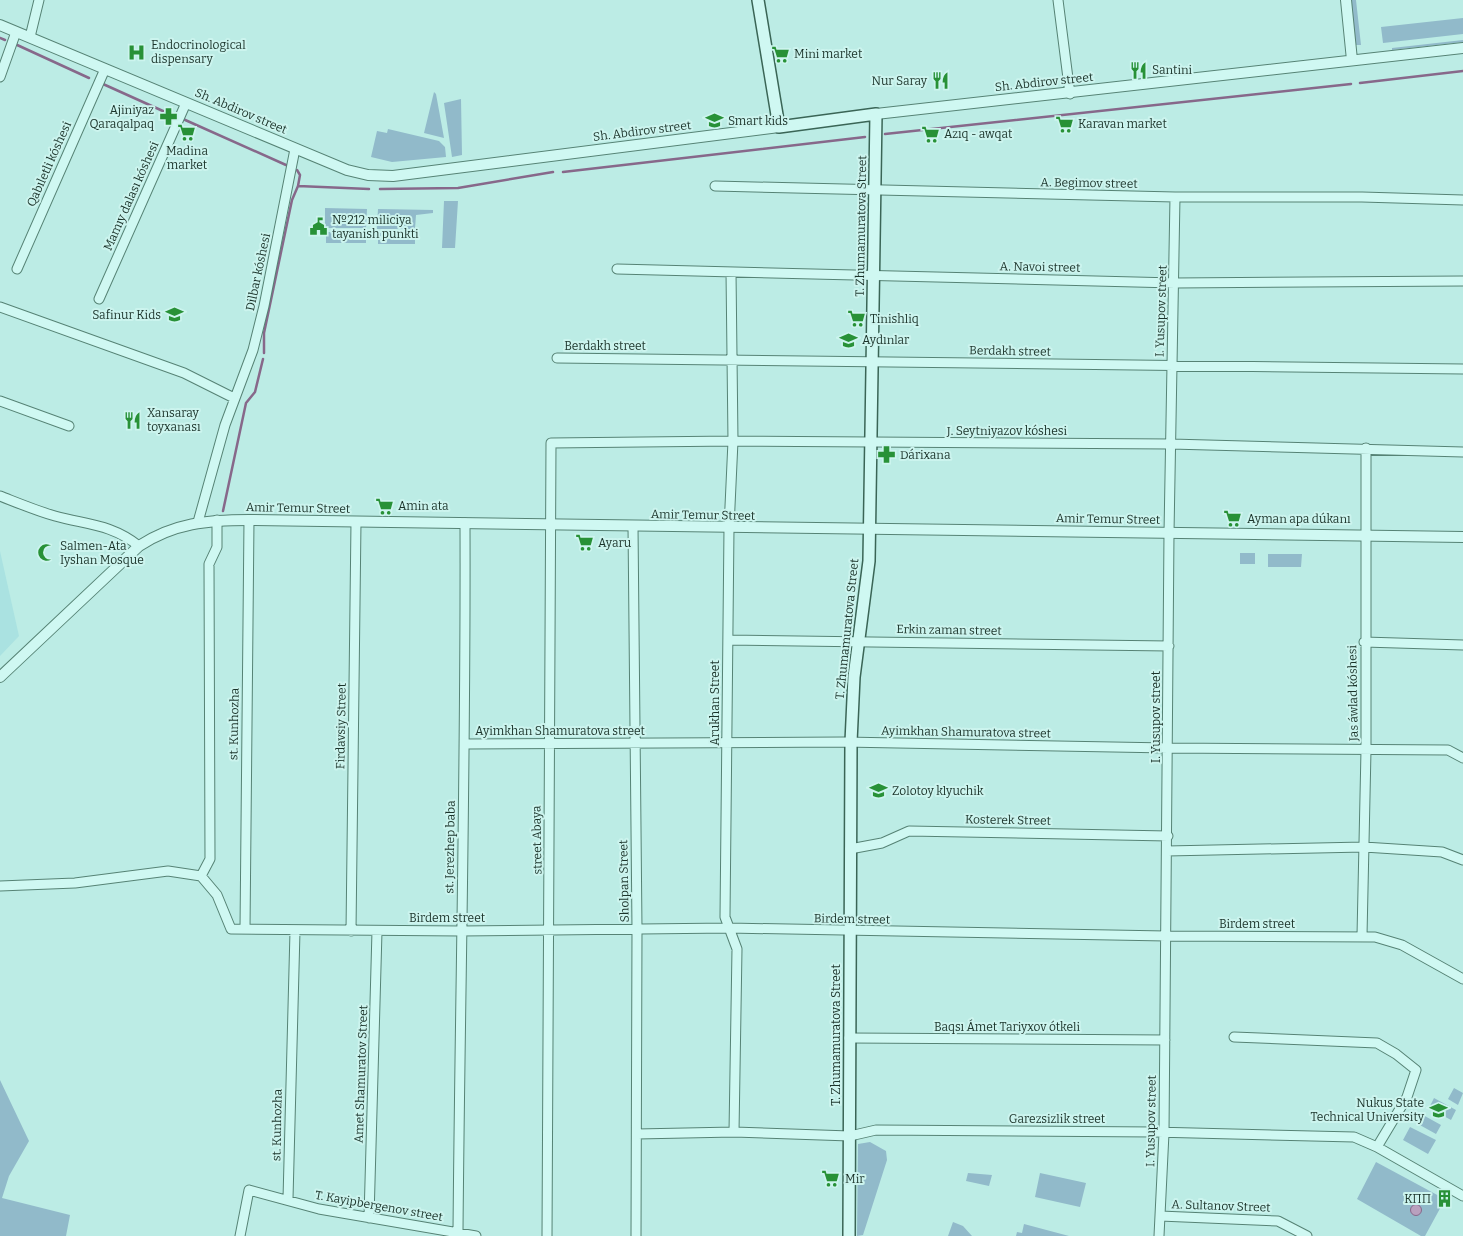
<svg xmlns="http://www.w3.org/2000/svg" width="1463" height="1236" font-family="Bitter,serif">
	<rect width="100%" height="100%" fill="#bcece5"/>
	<path fill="#aae2e1" d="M0,551L19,636L0,656Z"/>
	<path fill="#91baca" d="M1350,0H1356L1361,45H1355Z
		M1463,18V34L1383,43L1381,27Z
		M1463,40V42L1392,50V48Z
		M434,92L436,94L444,138L424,133Z
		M461,99L462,155L452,157L444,103Z
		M388,129L439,141L445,147L446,157L392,162L371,157L377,131L387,133Z
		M444,201H458L455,248H442Z
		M325,208L367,209L366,228H325Z
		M378,209L433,210V213L416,215L415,229H377Z
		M326,232H366V243H326Z
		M378,233H415V244H378Z
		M1240,553H1255V564H1240Z
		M1268,554H1302L1301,567H1268Z
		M0,1080L29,1141L9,1176L2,1198L70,1215L66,1236H0Z
		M1454,1088L1463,1093L1458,1105L1448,1099Z
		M1434,1098L1456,1110L1451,1120L1429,1108Z
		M1423,1115L1441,1125L1436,1134L1418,1124Z
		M1410,1127L1436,1140L1428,1154L1403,1140Z
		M870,1142L886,1151L887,1160L863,1235L857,1236L858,1144Z
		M1376,1162L1441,1197L1440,1201L1443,1203L1425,1236H1421L1357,1199Z
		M968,1173L992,1175L989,1186L966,1181Z
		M1040,1173L1086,1183L1080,1207L1035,1197Z
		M953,1222L963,1226L972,1236H948Z
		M1024,1224L1069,1236H1016L1017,1232L1022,1233Z"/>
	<path fill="#b9a0be" stroke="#87688a" d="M1410.5 1210a5.5 5.5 0 1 1 11 0a5.5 5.5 0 1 1-11 0Z"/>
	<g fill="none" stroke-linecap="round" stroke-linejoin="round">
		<path stroke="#87688a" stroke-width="2.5" d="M0,38L5,40
			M15,44L89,78
			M1360,83L1463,71
			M103,84L174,116
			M183,119L286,165
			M885,134L1351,84
			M297,170L300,175L298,186L369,189
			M563,172L865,137
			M380,189L458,188L553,172
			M264,353V333L292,200L298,186
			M223,511L246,403L255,392L263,359"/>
		<defs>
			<path id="minor" d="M1058,0L1070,94
				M30,37L39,0
				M0,77L16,32
				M715,186L1175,197H1362L1463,200
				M17,269L105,69
				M617,269L1175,283L1463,281
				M731,272L733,441L729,528L725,917L737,949L734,1132
				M99,299L186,103
				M0,307L184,373L234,398
				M557,358L1463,369
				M0,401L69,426
				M0,496C18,503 37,511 55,516C88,525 111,524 139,546
				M198,522L225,425L253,350L264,306L295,149
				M633,526L637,929L636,1236
				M728,640L1169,646
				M1364,642L1463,645
				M466,744L844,742L1168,748L1448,750L1463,758
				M850,849L882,843L909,831L1168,836
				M1167,851L1364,847L1442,852L1463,860
				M201,876L210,859L209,564L217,547V520
				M0,886L75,883L168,871L201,876L217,895L231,929L461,931L729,928L1166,936L1375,937L1402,945L1463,979
				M245,929L249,520
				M351,931L356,522
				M1362,936L1366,750V448
				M1234,1037L1377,1043L1396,1054L1416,1070L1407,1097L1377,1147
				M849,1038L1165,1040
				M637,1134L734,1132L850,1136L876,1130L1154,1132L1354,1137L1377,1147L1463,1196
				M288,1199L295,931
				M1160,1216L1278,1221L1307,1236
				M369,1218L377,931
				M458,1232C460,996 466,760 465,523
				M240,1236L249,1190L319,1209L476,1236
				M547,1236L551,443L733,441L1171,444L1463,452
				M1159,1236L1164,1133L1169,533L1175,197"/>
			<path id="tertiary" d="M1346,0L1352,60
				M0,25L347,170L368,175L393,176L779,127
				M876,114L1463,48
				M0,677L139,546C174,523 208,520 249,520L1463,537"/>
			<path id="secondary" d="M758,0L779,127L876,114L869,561L854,677L851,742L849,1236"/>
		</defs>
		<use href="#minor" stroke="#568375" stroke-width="11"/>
		<use href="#tertiary" stroke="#568375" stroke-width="12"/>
		<use href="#secondary" stroke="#3a6556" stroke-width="14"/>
		<use href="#minor" stroke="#cff8f2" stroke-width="9"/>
		<use href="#tertiary" stroke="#cff8f2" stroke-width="10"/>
		<use href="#secondary" stroke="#cff8f2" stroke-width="11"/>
	</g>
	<defs>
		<symbol id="hospital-bare" viewBox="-9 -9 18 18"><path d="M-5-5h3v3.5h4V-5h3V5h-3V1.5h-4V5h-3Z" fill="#289137" stroke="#ccf4ee" stroke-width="2.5" paint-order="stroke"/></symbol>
		<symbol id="supermarket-bare" viewBox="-9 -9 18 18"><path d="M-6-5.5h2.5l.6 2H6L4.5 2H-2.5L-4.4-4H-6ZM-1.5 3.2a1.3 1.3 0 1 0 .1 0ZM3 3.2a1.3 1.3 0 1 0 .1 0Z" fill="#289137" stroke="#ccf4ee" stroke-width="2.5" paint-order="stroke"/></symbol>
		<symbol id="restaurant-bare" viewBox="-9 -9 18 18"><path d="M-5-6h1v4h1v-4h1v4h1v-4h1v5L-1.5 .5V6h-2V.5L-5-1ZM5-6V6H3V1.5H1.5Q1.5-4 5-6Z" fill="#289137" stroke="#ccf4ee" stroke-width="2.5" paint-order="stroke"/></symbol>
		<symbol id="pharmacy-bare" viewBox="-9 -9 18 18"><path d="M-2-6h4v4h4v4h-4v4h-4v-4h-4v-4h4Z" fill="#289137" stroke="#ccf4ee" stroke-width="2.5" paint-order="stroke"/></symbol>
		<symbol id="school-bare" viewBox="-9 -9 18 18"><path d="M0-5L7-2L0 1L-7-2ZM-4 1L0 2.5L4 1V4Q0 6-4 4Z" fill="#289137" stroke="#ccf4ee" stroke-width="2.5" paint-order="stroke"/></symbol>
		<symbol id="civic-bare" viewBox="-9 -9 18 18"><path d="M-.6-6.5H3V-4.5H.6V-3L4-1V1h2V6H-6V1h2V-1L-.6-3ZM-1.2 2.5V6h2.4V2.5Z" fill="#289137" stroke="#ccf4ee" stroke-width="2.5" paint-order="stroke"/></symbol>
		<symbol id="mosque-bare" viewBox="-9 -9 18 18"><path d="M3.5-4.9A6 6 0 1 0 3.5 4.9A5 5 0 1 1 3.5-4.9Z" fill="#289137" stroke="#ccf4ee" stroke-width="2.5" paint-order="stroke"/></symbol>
		<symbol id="university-bare" viewBox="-9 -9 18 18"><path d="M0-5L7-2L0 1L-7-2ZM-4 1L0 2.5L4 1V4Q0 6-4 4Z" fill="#289137" stroke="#ccf4ee" stroke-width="2.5" paint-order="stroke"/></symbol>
		<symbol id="building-bare" viewBox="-9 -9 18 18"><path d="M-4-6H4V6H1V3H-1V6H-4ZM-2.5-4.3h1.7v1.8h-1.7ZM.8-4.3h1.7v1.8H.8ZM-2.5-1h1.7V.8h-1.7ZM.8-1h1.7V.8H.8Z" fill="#289137" stroke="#ccf4ee" stroke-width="2.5" paint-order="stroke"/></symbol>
	</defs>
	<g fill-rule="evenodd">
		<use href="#hospital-bare" x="124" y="40" width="25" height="25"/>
		<use href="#supermarket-bare" x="768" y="42" width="25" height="25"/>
		<use href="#restaurant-bare" x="1126" y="58" width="25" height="25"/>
		<use href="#restaurant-bare" x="928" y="68" width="25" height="25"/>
		<use href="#pharmacy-bare" x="156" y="104" width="25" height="25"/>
		<use href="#school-bare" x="702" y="108" width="25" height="25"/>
		<use href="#supermarket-bare" x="1052" y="112" width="25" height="25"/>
		<use href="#supermarket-bare" x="174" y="120" width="25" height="25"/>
		<use href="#supermarket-bare" x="918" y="122" width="25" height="25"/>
		<use href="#civic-bare" x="306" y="214" width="25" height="25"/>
		<use href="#school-bare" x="162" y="302" width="25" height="25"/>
		<use href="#supermarket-bare" x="844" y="306" width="25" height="25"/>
		<use href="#school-bare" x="836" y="328" width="25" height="25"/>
		<use href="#restaurant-bare" x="120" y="408" width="25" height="25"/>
		<use href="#pharmacy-bare" x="874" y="442" width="25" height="25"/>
		<use href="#supermarket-bare" x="372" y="494" width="25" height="25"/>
		<use href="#supermarket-bare" x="1220" y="506" width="25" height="25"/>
		<use href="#supermarket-bare" x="572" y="530" width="25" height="25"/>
		<use href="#mosque-bare" x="34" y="540" width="25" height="25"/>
		<use href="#school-bare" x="866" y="778" width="25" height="25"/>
		<use href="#university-bare" x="1426" y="1098" width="25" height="25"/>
		<use href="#supermarket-bare" x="818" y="1166" width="25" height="25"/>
		<use href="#building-bare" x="1432" y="1186" width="25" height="25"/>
	</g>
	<g text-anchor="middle" stroke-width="4" stroke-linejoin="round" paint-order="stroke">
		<g font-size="12" fill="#1b332a" stroke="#ccf4ee" text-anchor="start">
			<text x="151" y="49">Endocrinological<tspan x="151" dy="14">dispensary</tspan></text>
			<text x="794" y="58">Mini market</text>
			<text x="1152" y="74">Santini</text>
			<text x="927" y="85" text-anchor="end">Nur Saray</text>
			<text x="154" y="114" text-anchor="end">Ajiniyaz<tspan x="154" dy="14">Qaraqalpaq</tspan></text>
			<text x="728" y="125">Smart kids</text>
			<text x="1078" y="128">Karavan market</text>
			<text x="944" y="138">Azıq - awqat</text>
			<text x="187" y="155" text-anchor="middle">Madina<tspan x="187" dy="14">market</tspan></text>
			<text x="332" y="224">№212 miliciya<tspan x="332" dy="14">tayanish punkti</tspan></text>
			<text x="161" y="319" text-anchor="end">Safinur Kids</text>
			<text x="870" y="323">Tinishliq</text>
			<text x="862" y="344">Aydınlar</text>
			<text x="147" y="417">Xansaray<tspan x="147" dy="14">toyxanası</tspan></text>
			<text x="900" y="459">Dárixana</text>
			<text x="398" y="510">Amin ata</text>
			<text x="1247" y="523">Ayman apa dúkanı</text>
			<text x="598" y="547">Ayaru</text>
			<text x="60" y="550">Salmen-Ata<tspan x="60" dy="14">Iyshan Mosque</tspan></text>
			<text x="892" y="795">Zolotoy klyuchik</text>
			<text x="1424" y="1107" text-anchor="end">Nukus State<tspan x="1424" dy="14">Technical University</tspan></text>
			<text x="845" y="1183">Mir</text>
			<text x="1431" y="1203" text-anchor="end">КПП</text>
		</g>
		<g font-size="12" fill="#1b332a" stroke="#ccf4ee">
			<text transform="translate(1044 82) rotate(-6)" y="4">Sh. Abdirov street</text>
			<text transform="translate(241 111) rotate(23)" y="4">Sh. Abdirov street</text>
			<text transform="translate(642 131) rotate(-7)" y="4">Sh. Abdirov street</text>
			<text transform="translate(49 164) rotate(-66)" y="4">Qabıletli kóshesi</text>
			<text transform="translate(1089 183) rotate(1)" y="4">A. Begimov street</text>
			<text transform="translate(131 196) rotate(-66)" y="4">Mamıy dalası kóshesi</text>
			<text transform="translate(861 226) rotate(-89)" y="4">T. Zhumamuratova Street</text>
			<text transform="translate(1040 267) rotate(1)" y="4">A. Navoi street</text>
			<text transform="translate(258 272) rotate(-78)" y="4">Dilbar kóshesi</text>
			<text transform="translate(1161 311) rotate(-88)" y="4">I. Yusupov street</text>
			<text x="605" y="350">Berdakh street</text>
			<text transform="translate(1010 351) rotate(1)" y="4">Berdakh street</text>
			<text x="1007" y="435">J. Seytniyazov kóshesi</text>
			<text transform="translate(298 508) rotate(1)" y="4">Amir Temur Street</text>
			<text transform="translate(703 515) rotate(1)" y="4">Amir Temur Street</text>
			<text transform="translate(1108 519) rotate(1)" y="4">Amir Temur Street</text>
			<text transform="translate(847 629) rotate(-84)" y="4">T. Zhumamuratova Street</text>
			<text transform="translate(949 630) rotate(1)" y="4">Erkin zaman street</text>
			<text transform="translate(1353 693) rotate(-91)" y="4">Jas áwlad kóshesi</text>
			<text transform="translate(715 703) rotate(-90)" y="4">Arukhan Street</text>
			<text transform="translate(1156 717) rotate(-90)" y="4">I. Yusupov street</text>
			<text transform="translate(234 724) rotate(-89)" y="4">st. Kunhozha</text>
			<text transform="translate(341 726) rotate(-89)" y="4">Firdavsiy Street</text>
			<text x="560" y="735">Ayimkhan Shamuratova street</text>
			<text transform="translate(966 732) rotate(1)" y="4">Ayimkhan Shamuratova street</text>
			<text transform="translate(1008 820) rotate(1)" y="4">Kosterek Street</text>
			<text transform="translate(537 840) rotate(-91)" y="4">street Abaya</text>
			<text transform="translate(450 847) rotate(-89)" y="4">st. Jerezhep baba</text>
			<text transform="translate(624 881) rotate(-91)" y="4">Sholpan Street</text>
			<text x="447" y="922">Birdem street</text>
			<text transform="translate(852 919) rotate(1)" y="4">Birdem street</text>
			<text x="1257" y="928">Birdem street</text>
			<text x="1007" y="1031">Baqsı Ámet Tariyxov ótkeli</text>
			<text transform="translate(836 1035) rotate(-90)" y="4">T. Zhumamuratova Street</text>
			<text transform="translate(361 1074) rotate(-88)" y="4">Amet Shamuratov Street</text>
			<text x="1057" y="1123">Garezsizlik street</text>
			<text transform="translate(1151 1121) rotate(-89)" y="4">I. Yusupov street</text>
			<text transform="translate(277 1125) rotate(-89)" y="4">st. Kunhozha</text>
			<text transform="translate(379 1206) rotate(10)" y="4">T. Kayipbergenov street</text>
			<text transform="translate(1221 1206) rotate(2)" y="4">A. Sultanov Street</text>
		</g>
	</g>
</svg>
